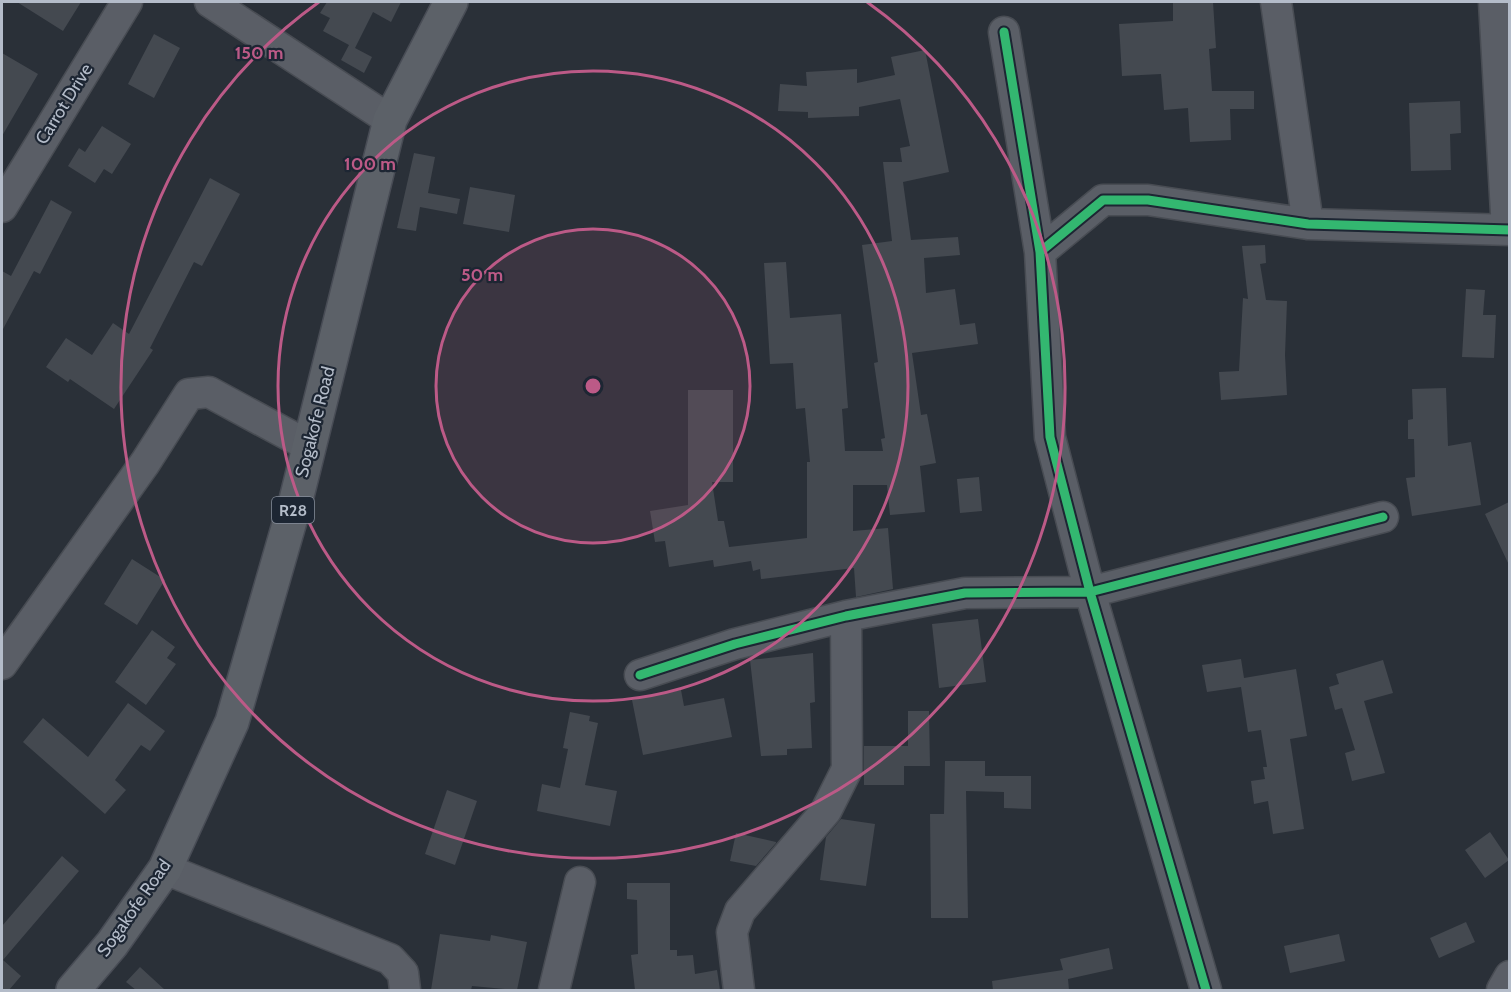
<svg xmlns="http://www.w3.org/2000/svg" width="1511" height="992" font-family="Cabin,sans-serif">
	<rect width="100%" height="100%" fill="#2a3038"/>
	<path fill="#444950" d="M17,2H81L63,31Z
		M327,2H401L391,22L373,12L355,48L372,57L364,73L341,60L349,45L323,31L330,18L320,13Z
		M1173,2H1213L1216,48L1209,49L1212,91H1254V109H1230L1231,140L1190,142L1188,108L1164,110L1161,74L1122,76L1119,24L1173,21Z
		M154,34L180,48L154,98L128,84Z
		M925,50L949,172L903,182L911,240L958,237L960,255L924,258L926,293L955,289L960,325L975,323L978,344L912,353L921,415L927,414L936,463L920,466L925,512L890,515L887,485H853V531L888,528L893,589L856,597L854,568L761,579L760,569L753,571L751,561L714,567L713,560L669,567L665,541L655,542L650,511L688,505V390H733V482H712L718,521H724L729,547L807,538V462H810L805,408L796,409L793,363L770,364L764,263L786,262L790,318L841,314L848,408L842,409L845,451H883L881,439L885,438L874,363L878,362L862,245L892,241L883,162H902L900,148L910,146L900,99L859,107V116L808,118V112L778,111L780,84L807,86L806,72L857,69V83L895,75L891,57Z
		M2,53L38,74L2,136Z
		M1460,101L1461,133L1450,134L1451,170L1411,171L1409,103Z
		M102,126L131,144L112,174L104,169L95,183L68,166L79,148L85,152Z
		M414,153L435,157L428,193L460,199L457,214L420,207L416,231L397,228Z
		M210,178L240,194L202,266L194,262L150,348L153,350L114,409L70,379L68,382L46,367L66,338L92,355L113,323L129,334Z
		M470,187L515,195L509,232L463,224Z
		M51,200L72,212L40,274L34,271L2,331V271L11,276Z
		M1265,245L1266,263L1260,264L1266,300L1287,301L1285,355L1287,395L1221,400L1219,372L1239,371L1243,298L1248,299L1242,246Z
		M1466,289L1485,290L1483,315H1496L1494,358L1462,357Z
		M1446,388L1448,446L1471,442L1481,505L1412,516L1406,478L1415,477L1414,439H1408V420L1413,419L1412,389Z
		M979,477L982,511L960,513L957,479Z
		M1509,502V565L1485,514Z
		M132,559L165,580L137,625L104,604Z
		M978,619L986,682L939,688L932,624Z
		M152,630L175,647L167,658L176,664L146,705L115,682Z
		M813,653L815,702L810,703L812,748L787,749V755L761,756L750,660Z
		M1241,659L1244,678L1296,669L1307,736L1290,739L1304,829L1273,834L1268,801L1254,804L1251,781L1265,779L1263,767H1267L1261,730L1248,732L1241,687L1207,692L1202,665Z
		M1383,660L1393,693L1364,701L1385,773L1352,781L1345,753L1355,750L1342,708L1335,710L1329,687L1339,684L1336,674Z
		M681,690L684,706L724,698L732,737L643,755L632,700Z
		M128,703L165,731L150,751L141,745L115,780L126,790L105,814L23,742L43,718L88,757Z
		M908,711H929L930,766H904V785H864V746H908Z
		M570,712L590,716L589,721L598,723L585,785L617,791L610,826L537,811L542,784L560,788L568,749L563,748Z
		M945,761H985V776H1031V809L1004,808V792L966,791L968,918H931L930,814H944Z
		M447,790L477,801L455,865L425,854Z
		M841,819L875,824L866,886L820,880L826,837Z
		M1490,832L1509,860L1485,878L1465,850Z
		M736,833L776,842V843L756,866L730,861Z
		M62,856L79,871L3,960L21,976L9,990H2V926Z
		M627,883H670V950H677V956L693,955L695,974L717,970L720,990H635L631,955L638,954L637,900L627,899Z
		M1466,922L1475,942L1439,958L1430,938Z
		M440,934L490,941L491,935L527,942L517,990L472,986L471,990H431Z
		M1339,934L1345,961L1290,973L1284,946Z
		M1109,948L1113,969L1068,979L1069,990H993L992,981L1063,970L1060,959Z
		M140,967L165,990H136L126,982Z"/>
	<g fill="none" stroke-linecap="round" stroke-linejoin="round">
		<defs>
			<path id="minor" d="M210,2L390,120
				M1276,2L1308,224
				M1494,2L1507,230
				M1004,32L1040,252L1050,437L1090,592L1206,990
				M2,207L127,2
				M1040,252L1103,200H1148L1308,224L1510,230
				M2,664L145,463L189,394L209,392L309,446
				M640,675L735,644L846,616L965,593L1090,592L1383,517
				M165,869L390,959L403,973L405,990
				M554,990L580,882
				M739,990L732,932L740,911L826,811L847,769L846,616
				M1502,990L1510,976"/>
			<path id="major" d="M73,990L112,944L165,869L232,722L296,500L390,120L451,2"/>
		</defs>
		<use href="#minor" stroke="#484c53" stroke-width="33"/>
		<use href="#major" stroke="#484c55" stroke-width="36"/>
		<use href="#minor" stroke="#5a5e66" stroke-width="30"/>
		<use href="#major" stroke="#5c6168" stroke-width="33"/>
		<defs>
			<path id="cycleway" d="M1004,32L1040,252L1050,437L1090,592L1206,990
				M1040,252L1103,200H1148L1308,224L1510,230
				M640,675L735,644L846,616L965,593L1090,592L1383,517"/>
		</defs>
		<use href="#cycleway" stroke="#1d2633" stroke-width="13"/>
		<use href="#cycleway" stroke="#33b770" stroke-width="9"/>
	</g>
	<circle cx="593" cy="386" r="157" fill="#bc5a87" fill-opacity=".12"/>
	<g fill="none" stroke="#bc5a87" stroke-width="3">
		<circle cx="593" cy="386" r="157"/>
		<circle cx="593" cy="386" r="315"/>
		<path d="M867 2A472 472 0 1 1 319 2"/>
	</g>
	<g text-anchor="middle" stroke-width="4.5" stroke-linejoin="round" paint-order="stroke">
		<rect fill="#1d2633" stroke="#878f9c" stroke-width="1.5" x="272" y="497" width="42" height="26" rx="4.5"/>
		<g font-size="16" font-weight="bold" fill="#b4bcc9">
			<text x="293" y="516">R28</text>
		</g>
		<g font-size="18" fill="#b4bcc9" stroke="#1d2633">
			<text transform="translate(64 104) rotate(-58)" y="6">Carrot Drive</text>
			<text transform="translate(315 422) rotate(-76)" y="6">Sogakofe Road</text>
			<text transform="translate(134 908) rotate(-55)" y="6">Sogakofe Road</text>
		</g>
	</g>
	<circle cx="593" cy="386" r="9" fill="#bc5a87" stroke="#1d2633" stroke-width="3"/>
	<g font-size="18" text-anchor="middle" font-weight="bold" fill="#bc5a87" stroke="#1d2633" stroke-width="4.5" stroke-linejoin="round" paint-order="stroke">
		<text x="259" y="59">150 m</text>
		<text x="370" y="170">100 m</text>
		<text x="482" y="281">50 m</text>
	</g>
	<rect width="1511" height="992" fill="none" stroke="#b4bcc9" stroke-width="6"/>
</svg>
